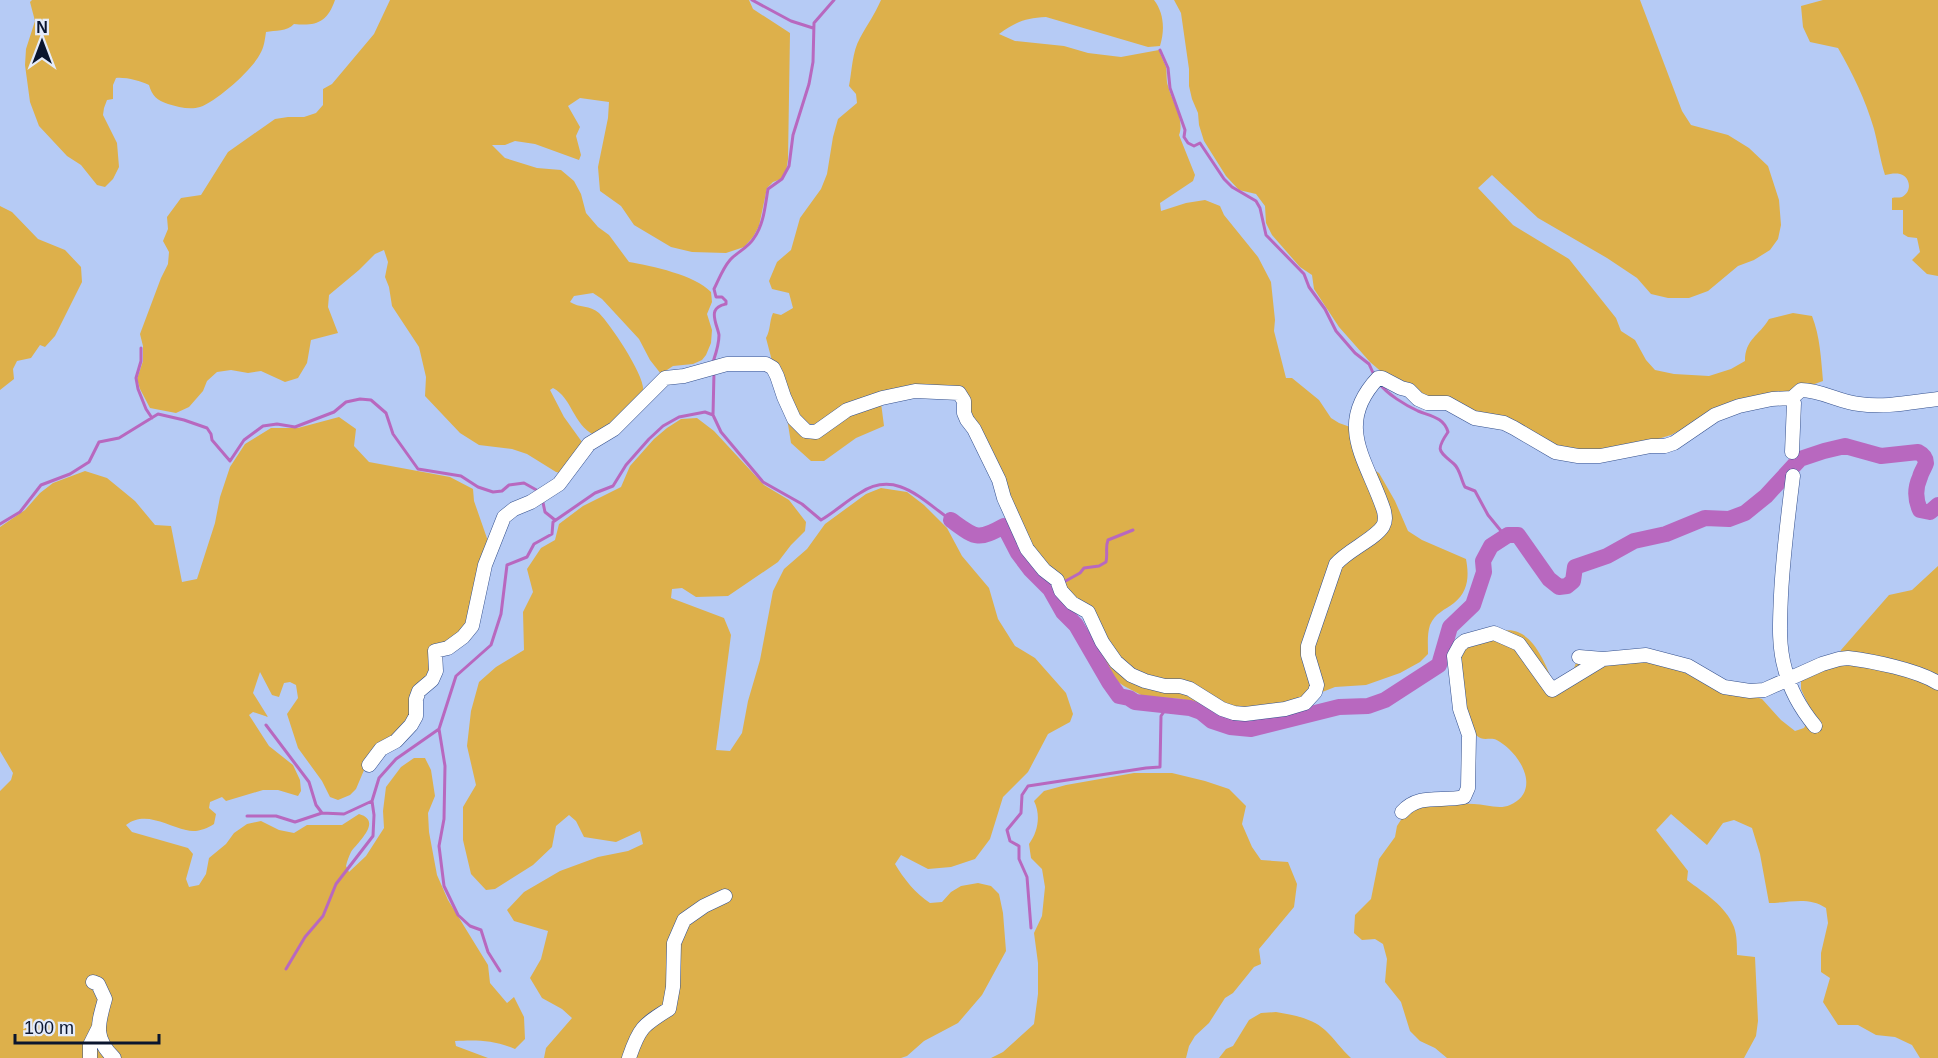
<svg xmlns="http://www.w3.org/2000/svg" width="1938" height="1058" font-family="Arial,sans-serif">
	<rect width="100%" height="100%" fill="#b6cbf5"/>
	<path fill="#ddb04b" d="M32,0H335C327,23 316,26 294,24C287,32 275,30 266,32C265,39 264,48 260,54C252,70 217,101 200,107C190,110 178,107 168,104C157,100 152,96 149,85C140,81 126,77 116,78L113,85V99L107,100L104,108L103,115L117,143L119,167L113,179L105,187L97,185L81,165L67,156L39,126L30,102L25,65L26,49L35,21L30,2Z
		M390,0H749L753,9L790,33L788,159L786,172L781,179L773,182L767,188L759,226L753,237L744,247L726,253L692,252L671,247L634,225L621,206L600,191L598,167L608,118L609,102L580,98L568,106L580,127L576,136L581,155L579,160L535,144L515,141L505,145H492L505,158L537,168L561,170L574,181L581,194L586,213L598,227L609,235L629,262C652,266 695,275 711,292L712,302L707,314L712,330L711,343L706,355L702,360L693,364L673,366L661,374L650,360L639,339L602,299L593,293L574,296L570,302C579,308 590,305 599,313C610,324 647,378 643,392C639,405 610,424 599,433L594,435C573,424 572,398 553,388L550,390L564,417L582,442L560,473L556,472L527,454L512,449L479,445L460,433L425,396L426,377L419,347L392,306L389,287L385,277L388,262L384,250L375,254L359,270L329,295L328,307L338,333L311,340L307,363L298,378L285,382L261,371L248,373L231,370L217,372L207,381L203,391L189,407L176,413L150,408L140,389L137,379L143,361V346L140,334L161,278L168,264L169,252L163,241L168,229L167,217L181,198L201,195L228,152L275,119L288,117H304L316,113L323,105V89L332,84L374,34Z
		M881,0H1154C1164,13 1165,30 1160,46L1148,47L1046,17C1025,18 1016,22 999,34L1015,41L1064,46L1088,53L1121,57L1159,50C1161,56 1164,62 1166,67C1167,74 1166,80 1168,86C1172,102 1185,119 1179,135L1195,175L1193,181L1160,203L1161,211L1186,203L1205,200L1220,206L1224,215L1258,257L1271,282L1275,320L1274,331L1286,378H1292L1319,400L1331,418L1339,423L1353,428L1360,462L1379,473L1395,501L1408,531L1422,540L1466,559C1469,575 1469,591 1454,603C1445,610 1435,613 1430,625C1427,634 1428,645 1428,654L1420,662L1400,673L1366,685L1335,687L1302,700L1237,717L1182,699L1143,696L1124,686L1112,678L1099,655L1089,628L1073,596L1033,551L969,415L964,394L880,395L884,426L856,438L824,461H811L791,443L787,418L766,338C771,329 769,322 773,313L781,315L793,308L789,293L772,289L769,281L777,262L791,250L800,218L821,189L827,174L833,137L838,119L857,103L856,94L849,86C852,71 852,52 860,38C867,25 875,14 881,0Z
		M1174,0H1640L1682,111L1691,125L1728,135L1749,148L1768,166L1779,200L1781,225L1778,239L1770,250L1754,260L1738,266L1708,291L1689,298H1668L1651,294L1637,278L1607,258L1538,218L1492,175L1478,188L1513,225L1569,259L1616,318L1621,331L1635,340L1646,360L1655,370L1674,374L1709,376L1731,369L1745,361C1745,339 1759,336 1769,319L1793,313L1812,316C1820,336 1821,359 1823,381L1786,394L1727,406L1671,435L1648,442L1601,452L1559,449L1429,398L1384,374L1370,362L1339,327L1314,289L1312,275L1300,267L1272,235L1266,223L1265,206L1256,194L1239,190L1226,176L1204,141L1199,125L1198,113L1192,99L1189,86V69L1181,13Z
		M1823,0H1938V276L1927,274L1912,260L1920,252L1917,238L1908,237L1903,234V210H1892V198C1895,197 1899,198 1902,197C1912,192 1911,177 1900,174C1895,173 1890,174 1885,175C1880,159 1878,144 1874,129C1865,99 1853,74 1838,48L1810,42L1803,27L1801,6Z
		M0,206L12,212L38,239L65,250L81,267L82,282L55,336L45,347L40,345L31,358L17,361L13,369L14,379L0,390Z
		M339,417L356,429L354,446L369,462L450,477L473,489L474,501L489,544L466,625L433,665L409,723L370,756L356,789L350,795L338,800L330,797L322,781L298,748L287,714L298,698L296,685L290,682L284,683L279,697L272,695L260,672L253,693L268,717L253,712L249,715L269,746L293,765L300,780L301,791L298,796L278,790H263L226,801L222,797L210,802L209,808L216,814L214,824C206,829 196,833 186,830C167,826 145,810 126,825L132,832L188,848L193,854L186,879L189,887L199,885L206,874L209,858L226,844L234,833L247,824L261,821L279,830L294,833L307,825H342L359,814C383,821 358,842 351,852C349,856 347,861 346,866L349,872L366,856L384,828L383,811L386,787L401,767L414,758H425L431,770L435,796L428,813L429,832L437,875L448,900L488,965L490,983L507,1003L514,997L524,1017L525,1039L515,1049C493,1040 478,1040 455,1041L456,1046L488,1058H0V791L11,780L13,773L0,751V527L25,510L40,493L53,483L85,471L107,478L135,501L155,525L171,526L182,582L197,579L215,523L220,497L230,467L245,444L271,428H298Z
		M697,418L714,431L764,485L789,500L806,522L805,531L791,545L778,562L728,596L696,597L682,588L672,589L671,598L724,618L731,635L716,750L730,751L742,733L748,701L760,660L773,591L784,569L807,549L825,524L866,494L881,488L907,492L924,505L947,528L962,556L989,588L998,619L1015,646L1035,658L1066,693L1073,714L1070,722L1048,734L1028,772L1003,797L990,839L975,859L951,867L928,869L901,855L895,864C903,878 916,894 930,903L942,902L951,892L961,886L978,883L991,886L999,894L1003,913L1006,951L982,995L958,1023L924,1041L907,1056L901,1058H544L546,1048L572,1018L562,1009L542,998L530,978L541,959L548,931L514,921L507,910L524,892L560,871L598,857L628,851L643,844L640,831L616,842L584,837L576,821L569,815L556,826L552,847L533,865L495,889L486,890L471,874L463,840V807L476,785L467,746L471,711L479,682L496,667L524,650L523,612L533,592L527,569L541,548L555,540L559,524L583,506L621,487L630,466L654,439L667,428L681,419Z
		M1938,566V1058H1920L1912,1045L1895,1037L1876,1035L1858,1025H1838L1823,1002L1830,978L1821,972V953L1828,923L1826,908C1808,896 1789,903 1769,903L1760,854L1752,828L1734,820L1723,823L1707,845L1671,814L1656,830L1688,871L1687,880C1704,893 1726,906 1734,927C1737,935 1737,946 1737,955L1755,957L1758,1021L1756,1036L1744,1058H1447L1435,1048L1420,1041L1410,1031L1401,1002L1385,982L1387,959L1383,944L1375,939L1362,940L1354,933L1355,915L1371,899L1379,859L1395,837L1397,826L1406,812L1414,806C1433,805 1454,803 1474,804C1485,804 1499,810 1510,805C1537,793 1526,765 1509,749C1506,746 1498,740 1494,739C1487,738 1482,741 1476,735C1469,728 1457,676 1458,665C1458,659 1461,652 1463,647C1475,642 1489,633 1502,631C1530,625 1544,660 1552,680L1558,681L1571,676L1576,663L1639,658L1673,667L1698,679L1762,699L1781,720L1795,731L1804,728L1812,713L1801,689V681L1835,665L1841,650L1889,595L1912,590Z
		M1134,773H1172L1205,781L1229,789L1246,806L1242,824L1252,847L1261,860L1288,862L1297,884L1294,907L1259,949L1261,964L1254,967L1233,993L1225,998L1209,1023L1195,1036L1189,1046L1186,1058H991L1003,1052L1034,1024L1038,994V963L1034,933L1042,916L1045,887L1042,869L1031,858L1029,844C1038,832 1041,815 1034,801L1044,791L1066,785Z
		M1276,1012C1293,1015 1312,1018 1325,1030C1334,1038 1341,1049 1351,1058H1219L1226,1049L1233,1046L1249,1020L1261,1013Z"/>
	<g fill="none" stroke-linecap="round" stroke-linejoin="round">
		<path stroke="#b868bf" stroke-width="3" d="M752,0L791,21L813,28
			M1160,50L1168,68L1170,88L1185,130L1184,137L1188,143L1194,146L1200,143L1224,179L1232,187L1256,201L1260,208L1266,235L1304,274L1309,287L1325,309L1336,331L1355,353L1369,364L1374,375
			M141,348V361L136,378L138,389L146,409L152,418
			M713,362C716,353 719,345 719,335C718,328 712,317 715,311C717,306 722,305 726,304V301L722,297H716L714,289C719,279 723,268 730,260C737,252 748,248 754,238C764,224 765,206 768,189L782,179L789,166L793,135L809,84L813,62L814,23L834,0
			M1379,383C1387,394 1405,405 1418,411C1430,416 1444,417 1448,432C1435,451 1439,451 1454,464C1460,469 1461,480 1465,487L1475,491L1488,515L1506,537
			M713,415L714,372
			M542,498L545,512L555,520
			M0,524L20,512L41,485L70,474L89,462L99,442L119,438L158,414L184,420L207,428L211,434L212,440L230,461L244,440L263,426L277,424L295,427L334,412L346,402L360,399L371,400L386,413L393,434L418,469L461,476L478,487L493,492L502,491L509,485L524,483L540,492
			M1062,583L1080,573L1084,568L1099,566L1106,562C1108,554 1105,548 1108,540L1133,530
			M266,725L309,782L316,805L322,813L344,814L372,801
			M247,816H276L295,822L322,813
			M1031,928L1027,877L1019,859V846L1010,841L1007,830L1021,813L1022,795L1028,786L1146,768L1160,767L1161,716L1169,704
			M286,969L305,937L323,916L336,884L373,836L374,815L372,801L379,778L396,759L439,729
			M500,971L488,952L481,930L470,926L458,915L444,886L439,846L444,819L445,766L439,729L456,676L491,645L501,614L507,565L527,557L534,544L552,534L553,522L595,493L613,486L626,465L649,439L663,426L679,417L705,412L713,415L721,432L763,482L802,504L821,520C835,512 846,501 860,493C896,469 922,500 951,520"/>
		<path stroke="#b868bf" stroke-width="16" d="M951,520C976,538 977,541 1004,526L1018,553L1030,569L1050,589L1063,612L1076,625L1109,682L1119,696L1129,698L1135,702L1190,708L1201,712L1212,721L1230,727L1251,729L1339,707L1368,706L1385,700L1439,665L1450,627L1473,605L1484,572L1483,561L1491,546L1508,535H1518L1549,579L1559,587L1567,586L1573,581L1575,567L1607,556L1634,541L1666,534L1705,518L1729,519L1745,513L1766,496L1800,459L1824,451L1845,446L1881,456L1918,452C1922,454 1926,457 1926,463C1925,467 1921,472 1920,477C1915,488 1915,499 1920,510L1930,512L1938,505"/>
		<defs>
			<path id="minor" d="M1792,452L1794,403L1792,398
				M1793,476C1788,516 1783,555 1781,595C1780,620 1778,645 1785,669C1790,690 1801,709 1815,726
				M1579,657L1603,659L1646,655L1688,666L1724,687L1750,691L1764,690L1822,664L1839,659L1848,658C1873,661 1917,670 1938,683
				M369,765L381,749L396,741L411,725L416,716V699L419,691L432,680L436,671L435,651L448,648L463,637L472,626L485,565L504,517L514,509L531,502L559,484L589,444L614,429L665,378L684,376L727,364H766L773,368L777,376L784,397L794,419L806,431L816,432L847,410L882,398L915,391L959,393L964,401V413L967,420L974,429L999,480L1004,498L1027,549L1044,570L1057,580L1061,591L1072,603L1088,612L1102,642L1116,662L1131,675L1145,681L1165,686H1180L1190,689L1222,709L1234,713L1245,714L1285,709L1305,703L1315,692L1317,685L1308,655V646L1336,564C1348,550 1375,539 1383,526C1386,521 1385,516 1384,511C1368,461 1333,426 1378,378H1382L1401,388L1409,390L1418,399L1427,403H1447L1474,418L1504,423L1514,428L1555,452L1578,456H1600L1651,446H1665L1674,443L1715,415L1739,406L1772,399L1792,398L1801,390C1821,390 1839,402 1859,404C1884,408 1912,402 1938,399
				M1402,812C1419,793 1441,802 1464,797L1468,788L1469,735L1460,709L1454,656L1460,645L1465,641L1494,633L1519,644L1552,690L1603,659
				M93,982L98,984L105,999C98,1024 93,1038 114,1058
				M90,1058V1045L98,1029
				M629,1058C639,1028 643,1025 669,1009L673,987L674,943L684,920L704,906L725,896"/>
		</defs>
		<use href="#minor" stroke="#34508d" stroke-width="15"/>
		<use href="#minor" stroke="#fff" stroke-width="14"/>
	</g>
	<g transform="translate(42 42)" stroke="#e4ebfa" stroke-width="4.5" paint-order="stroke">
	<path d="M0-4.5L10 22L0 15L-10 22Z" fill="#0a152e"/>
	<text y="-9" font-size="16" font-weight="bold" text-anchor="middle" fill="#0a152e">N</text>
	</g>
	<path d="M15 1034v9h144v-9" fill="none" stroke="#0a152e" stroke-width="3"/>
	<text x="24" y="1034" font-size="18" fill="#0a152e" stroke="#e4ebfa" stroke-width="4.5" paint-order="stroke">100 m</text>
</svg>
